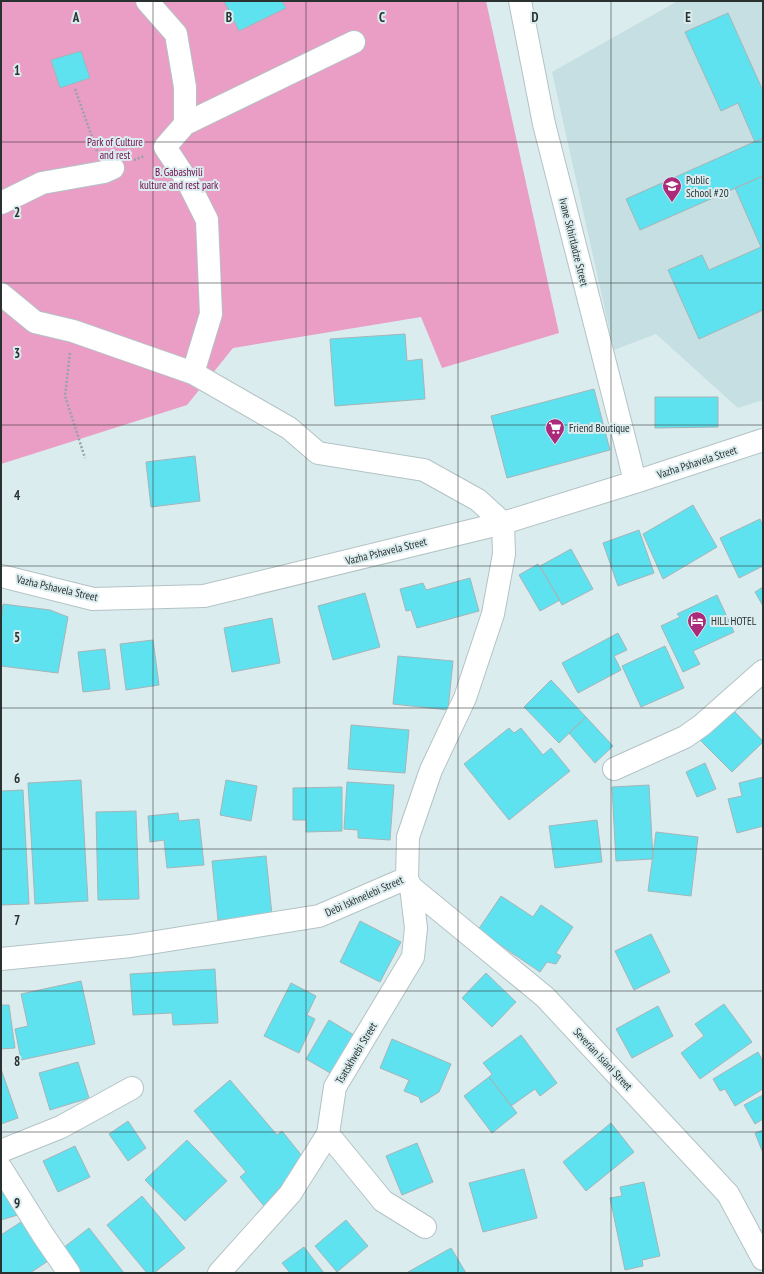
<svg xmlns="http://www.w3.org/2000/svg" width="764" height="1274" font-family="'PT Sans Narrow',sans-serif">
	<rect width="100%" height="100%" fill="#dbecee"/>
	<path fill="#c6dfe2" d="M680,1H763V400L738,408L656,334L614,350L552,72L676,2Z"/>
	<path fill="#ea9dc5" d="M1,1H486L559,333L442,368L421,317L233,348L187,405L1,464Z"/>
	<path fill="#5fe2f0" stroke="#a5b5b7" d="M224,1H282L286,8L239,31Z
		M728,13L763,91V138L755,142L738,103L721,111L685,32Z
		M81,51L90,78L60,88L51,60Z
		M763,138V176L640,230L626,199Z
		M763,176V310L699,339L668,270L702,255L709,270L761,247L735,188Z
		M405,334L407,361L422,359L425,399L335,406L330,339Z
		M594,389L610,450L507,478L491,416Z
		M655,397H718V427L655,428Z
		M195,456L200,501L151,507L146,462Z
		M693,505L717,547L663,579L643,534Z
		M760,519L763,526V566L739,578L720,538Z
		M639,530L654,573L618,586L603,543Z
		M571,549L593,589L562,605L540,566Z
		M538,564L560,600L540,611L519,575Z
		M470,578L479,611L417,628L411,610L406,611L400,589L423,583L426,590Z
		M763,587V606L755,592Z
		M365,593L380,647L333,660L318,606Z
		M717,595L734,632L693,651L700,664L683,672L661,626L680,617L677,614Z
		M3,604L50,610L68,617L58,673L1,666V621Z
		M272,618L280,663L232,672L224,628Z
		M618,633L627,650L614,656L621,670L578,693L562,663Z
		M153,640L159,685L126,690L120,644Z
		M665,646L684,688L641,707L622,666Z
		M105,649L110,689L83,692L78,652Z
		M398,656L453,661L448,710L393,704Z
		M551,680L586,717L559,743L524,707Z
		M731,708L763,741V742L732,772L699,739Z
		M586,717L613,746L595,763L569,733Z
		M351,725L409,730L405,773L348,769Z
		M509,728L514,733L521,728L543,755L551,748L570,771L509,820L464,764Z
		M705,763L716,789L697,797L686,772Z
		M763,777V826L737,833L728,799L742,796L739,783Z
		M81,780L88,901L35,904L28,783Z
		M226,780L257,786L251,821L220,815Z
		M347,782L394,785L390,840L358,838V830L344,829Z
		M649,785L653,859L616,861L612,787Z
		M342,787V831L306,832V820H293V788Z
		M23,790L29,904L1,905V791Z
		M136,811L139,899L98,900L96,812Z
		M178,813L179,821L199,819L204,865L167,868L164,840L150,842L148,816Z
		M597,820L602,862L555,868L549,826Z
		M656,832L698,837L691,896L648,891Z
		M266,856L272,915L218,920L212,861Z
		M501,896L533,917L541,905L573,927L556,953L561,956L556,964L547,962L540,972L478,930Z
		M360,921L401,942L380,982L340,962Z
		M651,934L670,972L634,990L615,951Z
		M215,969L218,1023L173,1025L172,1013L133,1015L130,974Z
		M486,973L516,1002L492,1027L462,998Z
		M81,981L95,1044L21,1060L15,1029L28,1026L21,994Z
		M291,983L316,996L307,1015L315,1019L299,1053L264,1036Z
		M724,1004L752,1042L700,1079L681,1053L704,1036L695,1024Z
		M1,1005H9L15,1048L1,1049Z
		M658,1006L673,1036L632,1058L616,1029Z
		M329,1020L354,1035L332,1074L306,1059Z
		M521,1035L557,1083L540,1096L535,1089L511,1106L489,1077L492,1074L483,1063Z
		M392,1039L451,1064L439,1092L421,1103L419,1097L404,1091L409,1080L380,1068Z
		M758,1052L763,1061V1089L735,1106L725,1089L720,1091L713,1079Z
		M78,1062L89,1098L50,1110L39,1073Z
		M1,1069L18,1118L1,1124Z
		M489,1077L517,1113L492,1133L464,1096Z
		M230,1080L277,1135L282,1131L302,1156L293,1172L264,1206L240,1177L246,1172L194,1111Z
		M763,1095V1119L755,1124L744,1105Z
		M128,1121L146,1148L128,1161L109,1134Z
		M611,1123L634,1152L586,1191L563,1162Z
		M763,1130V1153L755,1133Z
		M187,1140L227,1181L185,1221L145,1180Z
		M417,1143L433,1182L402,1195L386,1156Z
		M75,1146L90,1177L58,1192L43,1161Z
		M524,1169L537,1218L483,1232L469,1183Z
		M1,1181L21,1214L1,1220Z
		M644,1182L660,1256L642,1260L643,1266L625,1270L610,1198L622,1196L620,1187Z
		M142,1196L185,1248L154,1273H147L107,1225Z
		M24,1220L51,1259L30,1273H1V1235Z
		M346,1220L368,1246L337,1272L315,1246Z
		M89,1228L124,1273H82L63,1248Z
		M304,1247L324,1273H290L282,1263Z
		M451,1248L466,1273L408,1272Z"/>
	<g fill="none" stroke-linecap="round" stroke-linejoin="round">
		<defs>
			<path id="minor" d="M147,1L176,34L185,87V124
				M520,1L544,124L629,457L635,482
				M1,203L42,183L104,172L113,168
				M1,294L35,322L73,331L193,373L289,428L318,453L424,470L478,500L503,523L504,554L493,614L465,698L431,770L408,837L407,878
				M193,373L211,314L207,220L188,182L165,147L185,124L354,42
				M1,576L93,599L204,596L503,523L635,482L763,440
				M614,769L685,737L702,725L763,671
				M411,887L545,997L728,1194L763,1259
				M1,959L131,946L319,916L407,878
				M328,1134L383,1201L425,1227
				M1,1151L61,1127L132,1088
				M1,1168L43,1235L69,1273
				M219,1273L290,1194L328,1134L335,1087L413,957L416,928L411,887L407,879"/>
		</defs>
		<use href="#minor" stroke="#b3c3c5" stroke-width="24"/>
		<path stroke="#96a4a5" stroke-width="2.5" stroke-dasharray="2 2" stroke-linecap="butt" d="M75,89L97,151
			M134,160L144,156
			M70,353L65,396L85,458"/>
		<use href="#minor" stroke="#fff" stroke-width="22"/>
	</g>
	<path fill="none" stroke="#2a3131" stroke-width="1" stroke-opacity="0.55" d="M153,1V1273M306,1V1273M458,1V1273M611,1V1273M1,142H763M1,283H763M1,425H763M1,566H763M1,708H763M1,849H763M1,991H763M1,1132H763"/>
	<defs>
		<symbol id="school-pin" viewBox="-11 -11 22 30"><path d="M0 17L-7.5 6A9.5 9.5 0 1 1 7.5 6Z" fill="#ab2b7a" stroke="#dbecee"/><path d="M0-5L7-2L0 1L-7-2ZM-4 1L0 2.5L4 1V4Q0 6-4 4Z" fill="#fff"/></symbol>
		<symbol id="supermarket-pin" viewBox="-11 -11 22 30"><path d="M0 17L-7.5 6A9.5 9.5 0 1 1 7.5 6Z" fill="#ab2b7a" stroke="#dbecee"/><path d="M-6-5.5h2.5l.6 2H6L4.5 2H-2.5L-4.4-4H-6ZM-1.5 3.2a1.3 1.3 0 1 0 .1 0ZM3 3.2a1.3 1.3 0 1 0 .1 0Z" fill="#fff"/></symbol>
		<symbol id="hotel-pin" viewBox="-11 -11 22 30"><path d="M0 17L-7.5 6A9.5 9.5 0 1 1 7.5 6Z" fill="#ab2b7a" stroke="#dbecee"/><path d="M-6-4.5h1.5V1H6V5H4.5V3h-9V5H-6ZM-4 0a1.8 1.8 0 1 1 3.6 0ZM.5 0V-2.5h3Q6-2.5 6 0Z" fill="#fff"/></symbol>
	</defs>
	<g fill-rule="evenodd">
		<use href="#school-pin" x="661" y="175" width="22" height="30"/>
		<use href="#supermarket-pin" x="544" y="417" width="22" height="30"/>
		<use href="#hotel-pin" x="686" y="610" width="22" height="30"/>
	</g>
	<g text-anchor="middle" stroke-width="4" stroke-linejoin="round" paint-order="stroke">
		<g font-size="11" fill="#700a4d" stroke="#dbecee">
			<text x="115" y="146">Park of Culture<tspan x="115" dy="13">and rest</tspan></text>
			<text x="179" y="176">B. Gabashvili<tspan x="179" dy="13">kulture and rest park</tspan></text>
		</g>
		<g font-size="11" fill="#2a3131" stroke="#dbecee" text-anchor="start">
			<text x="686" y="184">Public<tspan x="686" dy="13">School #20</tspan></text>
			<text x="569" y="432">Friend Boutique</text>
			<text x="711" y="625">HILL HOTEL</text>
		</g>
		<g font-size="11" fill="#2a3131" stroke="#dbecee">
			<text transform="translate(574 242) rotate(76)" y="4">Ivane Skhirtladze Street</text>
			<text transform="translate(697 462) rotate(-18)" y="4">Vazha Pshavela Street</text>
			<text transform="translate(386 551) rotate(-14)" y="4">Vazha Pshavela Street</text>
			<text transform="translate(57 588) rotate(13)" y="4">Vazha Pshavela Street</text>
			<text transform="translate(364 896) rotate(-24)" y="4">Debi Iskhnelebi Street</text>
			<text transform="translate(356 1053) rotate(-59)" y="4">Tsatskhvebi Street</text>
			<text transform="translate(603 1059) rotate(47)" y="4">Severian Isiani Street</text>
		</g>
	</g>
	<g font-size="13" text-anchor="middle" font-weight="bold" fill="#2a3131" stroke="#dbecee" stroke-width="4" stroke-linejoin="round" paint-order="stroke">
		<text x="76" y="22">A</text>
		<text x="229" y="22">B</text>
		<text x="382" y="22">C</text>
		<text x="535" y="22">D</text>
		<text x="688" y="22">E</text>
		<text x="17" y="75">1</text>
		<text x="17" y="217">2</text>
		<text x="17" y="358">3</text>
		<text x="17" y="500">4</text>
		<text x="17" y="642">5</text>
		<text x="17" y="783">6</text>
		<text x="17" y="925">7</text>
		<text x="17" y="1066">8</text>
		<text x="17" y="1208">9</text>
	</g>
	<rect width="764" height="1274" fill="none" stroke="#2a3131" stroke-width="4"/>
</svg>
